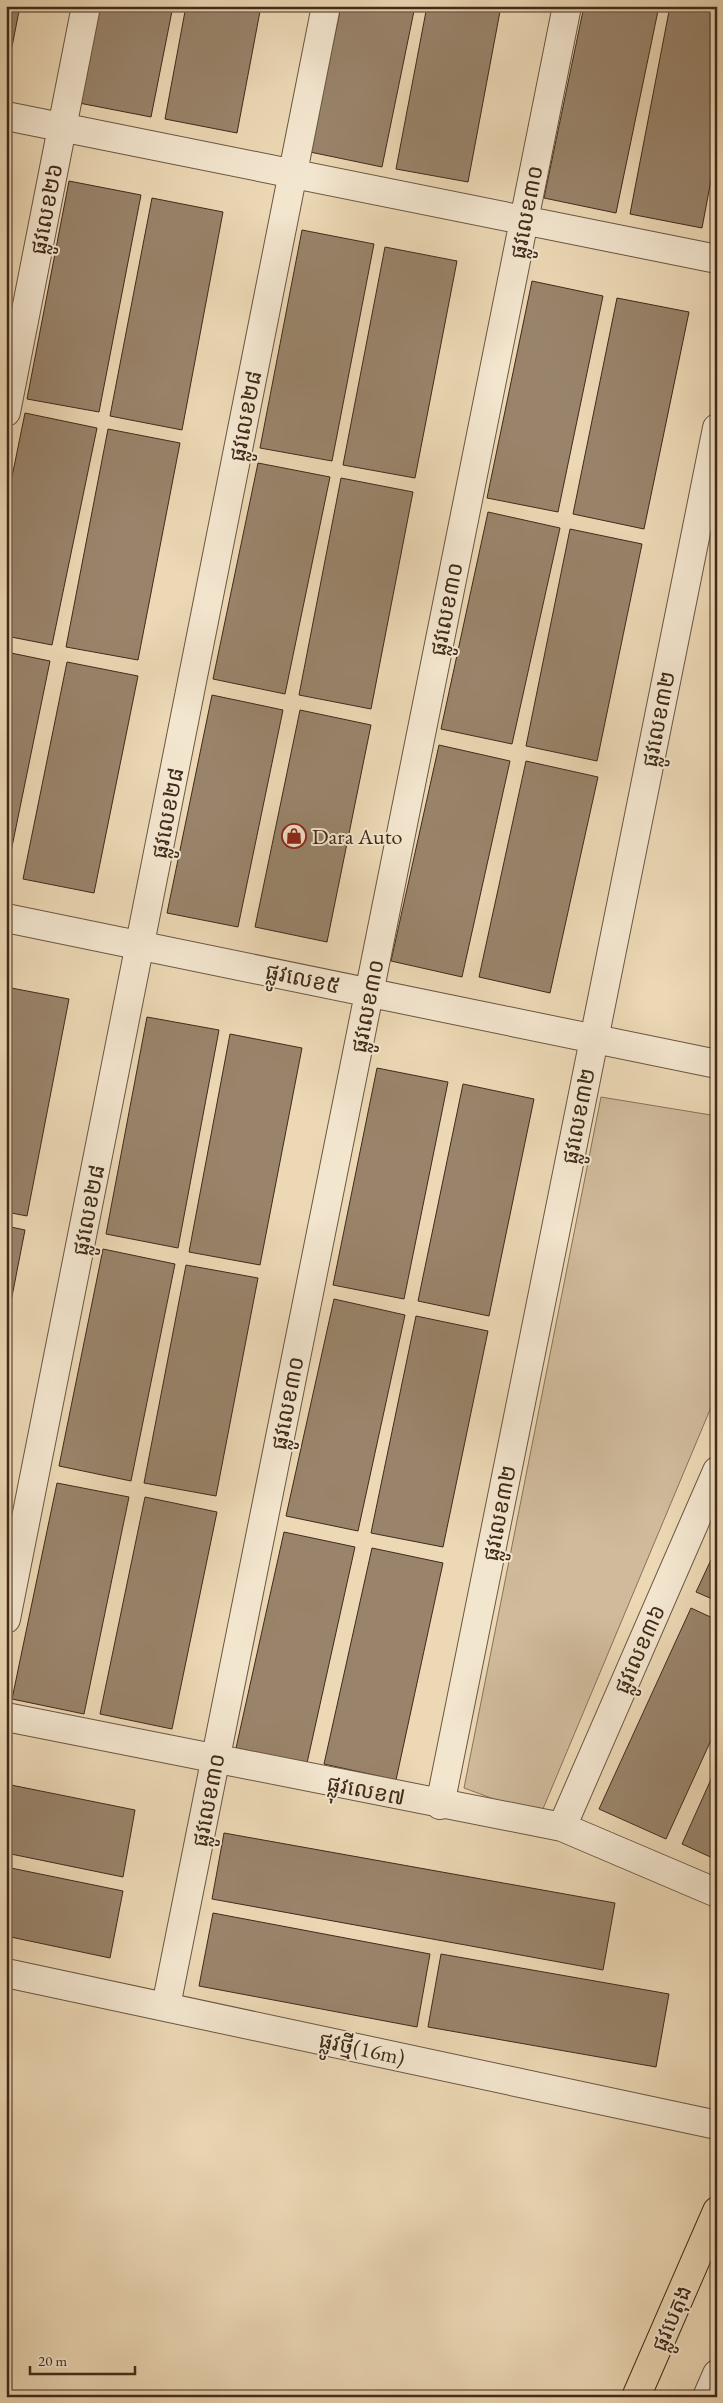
<svg xmlns="http://www.w3.org/2000/svg" width="723" height="2403" font-family="'EB Garamond','Noto Sans Khmer',serif">
	<rect width="100%" height="100%" fill="#ecd8b5"/>
	<filter id="stains"><feTurbulence type="fractalNoise" baseFrequency=".004" numOctaves="4"/><feColorMatrix values="0 0 0 0 .2 0 0 0 0 .09 0 0 0 0 .02 0 0 0 .5 -.17"/></filter>
	<radialGradient id="worn" r=".72"><stop offset=".6" stop-color="#630" stop-opacity="0"/><stop offset="1" stop-color="#630" stop-opacity=".3"/></radialGradient>
	<path fill="#cfba9b" stroke="#88725a" d="M601,1097L717,1116V1393L540,1816L464,1788Z"/>
	<path fill="#99846b" stroke="#402a1a" d="M6,6H20L6,77Z
		M99,6H173L151,117L79,103Z
		M186,6H261L237,133L165,119Z
		M341,6H415L382,167L310,152Z
		M427,6H501L468,182L396,169Z
		M584,6H659L616,213L544,198Z
		M670,6H717V148L702,228L630,214Z
		M69,181L141,195L99,412L27,399Z
		M152,198L223,212L182,430L110,416Z
		M302,230L374,244L332,461L260,448Z
		M385,247L457,261L415,478L343,465Z
		M532,281L603,296L558,512L487,498Z
		M617,298L689,312L644,529L573,514Z
		M25,413L97,428L52,645L6,636V506Z
		M108,429L180,443L138,660L66,647Z
		M258,463L330,477L285,694L213,679Z
		M341,478L413,492L371,709L299,695Z
		M488,512L560,528L512,744L441,729Z
		M570,529L642,544L597,761L526,746Z
		M6,652L50,661L6,876Z
		M67,662L138,676L94,893L23,879Z
		M212,695L283,710L238,927L167,913Z
		M300,710L371,725L327,942L255,927Z
		M439,745L510,761L462,977L391,961Z
		M526,761L598,777L550,993L479,977Z
		M6,987L69,999L27,1216L6,1212Z
		M147,1017L219,1030L178,1248L106,1234Z
		M230,1034L302,1048L260,1265L189,1252Z
		M377,1068L448,1082L404,1299L333,1285Z
		M463,1084L534,1099L489,1316L418,1301Z
		M6,1226L25,1230L6,1327Z
		M103,1249L175,1264L131,1481L59,1466Z
		M186,1265L258,1278L216,1496L144,1483Z
		M334,1299L405,1315L358,1531L286,1516Z
		M416,1316L488,1331L443,1547L371,1533Z
		M57,1483L129,1497L84,1714L12,1699Z
		M145,1497L217,1512L172,1729L100,1714Z
		M284,1532L355,1547L307,1763L236,1748Z
		M717,1547V1601L696,1592Z
		M372,1548L443,1563L396,1780L324,1764Z
		M691,1608L717,1620V1727L666,1839L599,1809Z
		M717,1766V1860L682,1844Z
		M6,1784L135,1810L123,1877L6,1853Z
		M224,1833L615,1903L603,1970L212,1899Z
		M6,1867L123,1891L110,1958L6,1936Z
		M213,1913L430,1954L417,2027L199,1986Z
		M441,1954L669,1994L656,2067L428,2027Z"/>
	<g fill="none" stroke-linecap="round" stroke-linejoin="round">
		<defs>
			<path id="minor" d="M6,116L717,259
				M6,412L86,6
				M6,918L717,1064
				M6,1619L326,6
				M6,1717L562,1827L717,1893
				M440,1805L717,428
				M562,1827L717,1471
				M6,1973L717,2125
				M166,2006L567,6
				M707,2397L717,2374"/>
			<path id="major" d="M636,2397L717,2211"/>
		</defs>
		<use href="#minor" stroke="#6b5641" stroke-width="30"/>
		<use href="#major" stroke="#402a1a" stroke-width="30"/>
		<use href="#minor" stroke="#f3e6cf" stroke-width="28"/>
		<use href="#major" stroke="#ecd8b5" stroke-width="28"/>
	</g>
	<defs>
		<symbol id="shop-ring" viewBox="-11 -11 22 22"><circle r="9.5" fill="#f3e6cf" stroke="#8f2418" stroke-width="1.5"/><path d="M-5-2.5h2.3a2.7 3.5 0 0 1 5.4 0H5L5.5 6h-11ZM-1.5-2.5h3a1.5 2.3 0 0 0-3 0Z" fill="#8f2418"/></symbol>
	</defs>
	<g fill-rule="evenodd">
		<use href="#shop-ring" x="280" y="822" width="28" height="28"/>
	</g>
	<g text-anchor="middle" stroke-width="4" stroke-linejoin="round" paint-order="stroke">
		<g font-size="22" fill="#402a1a" stroke="#f3e6cf">
			<text transform="translate(46 209) rotate(-79)" y="8">ផ្លូវលេខ២៦</text>
			<text transform="translate(526 212) rotate(-79)" y="8">ផ្លូវលេខ៣០</text>
			<text transform="translate(245 416) rotate(-79)" y="8">ផ្លូវលេខ២៨</text>
			<text transform="translate(446 609) rotate(-79)" y="8">ផ្លូវលេខ៣០</text>
			<text transform="translate(658 719) rotate(-79)" y="8">ផ្លូវលេខ៣២</text>
			<text transform="translate(167 813) rotate(-79)" y="8">ផ្លូវលេខ២៨</text>
			<text transform="translate(303 978) rotate(12)" y="8">ផ្លូវលេខ៥</text>
			<text transform="translate(367 1006) rotate(-79)" y="8">ផ្លូវលេខ៣០</text>
			<text transform="translate(578 1116) rotate(-79)" y="8">ផ្លូវលេខ៣២</text>
			<text transform="translate(88 1210) rotate(-79)" y="8">ផ្លូវលេខ២៨</text>
			<text transform="translate(287 1403) rotate(-79)" y="8">ផ្លូវលេខ៣០</text>
			<text transform="translate(499 1513) rotate(-79)" y="8">ផ្លូវលេខ៣២</text>
			<text transform="translate(639 1649) rotate(-66)" y="8">ផ្លូវលេខ៣៦</text>
			<text transform="translate(366 1790) rotate(11)" y="8">ផ្លុវលេខ៧</text>
			<text transform="translate(208 1800) rotate(-79)" y="8">ផ្លូវលេខ៣០</text>
			<text transform="translate(362 2048) rotate(12)" y="8">ផ្លូវថ្មី(16m)</text>
			<text transform="translate(671 2318) rotate(-67)" y="8">ផ្លូវបេតុង</text>
		</g>
		<g font-size="22" fill="#402a1a" stroke="#f3e6cf" text-anchor="start">
			<text x="312" y="844">Dara Auto</text>
		</g>
	</g>
	<rect width="723" height="2403" fill="none" stroke="#ecd8b5" stroke-width="25"/>
	<rect x="8" y="8" width="708" height="2388" fill="none" stroke="#402a1a" stroke-width="2.5"/>
	<rect x="12" y="12" width="698" height="2378" fill="none" stroke="#402a1a"/>
	<path d="M30 2366v8h105v-8" fill="none" stroke="#402a1a" stroke-width="2.5"/>
	<text x="38" y="2366" font-size="15" fill="#402a1a" stroke="#f3e6cf" stroke-width="4" paint-order="stroke">20 m</text>
	<rect width="100%" height="100%" filter="url(#stains)"/>
	<rect width="100%" height="100%" fill="url(#worn)"/>
</svg>
